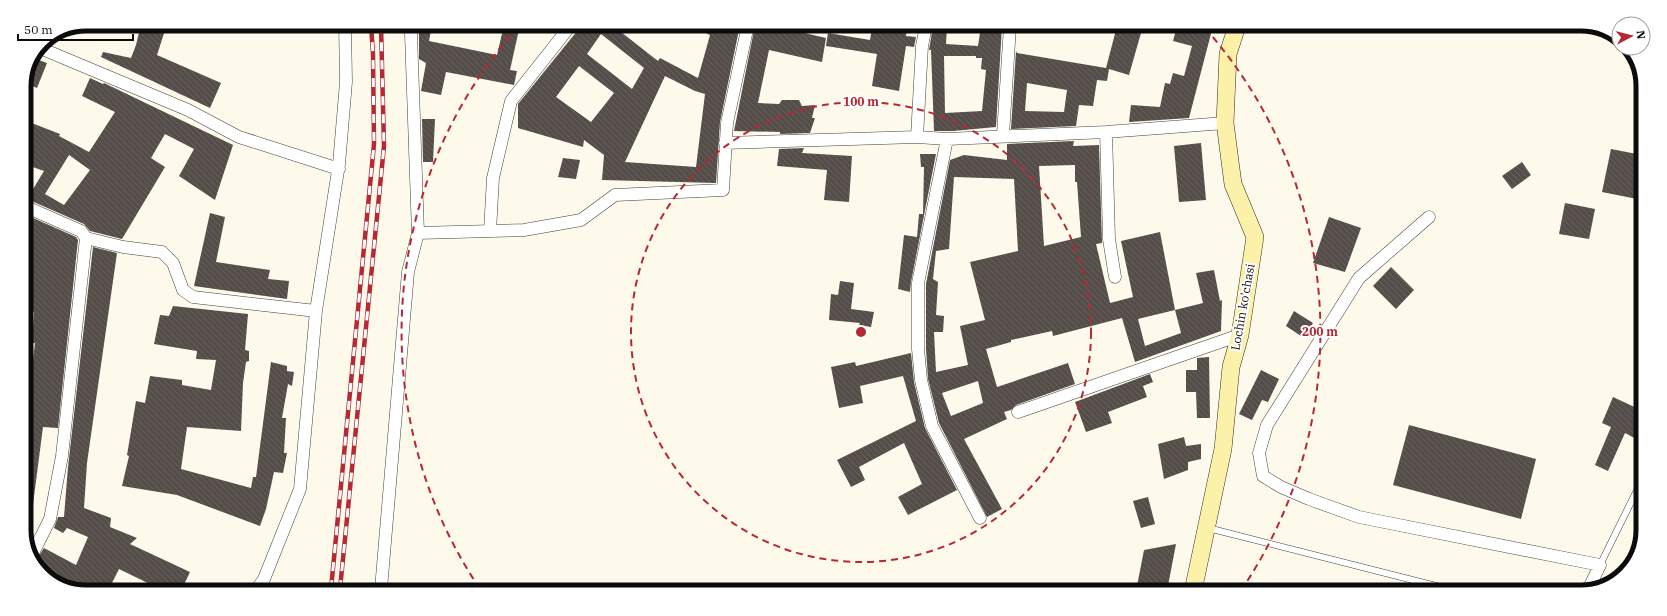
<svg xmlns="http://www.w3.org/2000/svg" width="1667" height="616" font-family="'IBM Plex Serif',serif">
	<defs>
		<pattern id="building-back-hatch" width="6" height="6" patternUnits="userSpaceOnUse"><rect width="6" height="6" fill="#544d49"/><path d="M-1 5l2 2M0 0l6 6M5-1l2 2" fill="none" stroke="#68625f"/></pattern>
	</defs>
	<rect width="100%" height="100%" fill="#fefaeb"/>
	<path fill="url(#building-back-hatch)" fill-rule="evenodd" d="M141,24H167L157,55L221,83L210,108L101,57L103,52L131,58L136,45Z
		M419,25H432L429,41L497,55L504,25H520L510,70L517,71L514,85L446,72L441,95L421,91L426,63L419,59Z
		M582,25H612L658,61L660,58L698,78L710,35L689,25H740L720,122L716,183L602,180L604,155L584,140L583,147L518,128V104ZM601,34L644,68L632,89L587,54ZM579,66L614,93L591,122L556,97ZM665,76L695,91L705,94L696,167L625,162Z
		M755,25H770L826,38L822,62L769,50L758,103L779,104L782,100H799L802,106L815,105L812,118H815L810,133L780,134V132L734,131Z
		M889,26H907L906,36L916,37L914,47L906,46L899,91L872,86L877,54L826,46L828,33L870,40L872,28L888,32Z
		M933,26H947L946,44L978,46L981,26H1002L996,127L953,131H934L931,50H929ZM944,56H976V58H982L981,69L986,70L982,111L945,113Z
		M1117,26H1143L1129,75L1109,69L1107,81L1097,80L1093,106L1079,105L1076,126L1011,129L1016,51L1017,53L1106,68ZM1027,83L1067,90L1064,112L1025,111Z
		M1177,26H1213L1189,118L1129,122L1131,105L1160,107L1165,83L1170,84L1173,73L1184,76L1192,46L1173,41Z
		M36,59L47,63L37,88L26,83Z
		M90,78L103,84L104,83L233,145L215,200L179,176L194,149L165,134L151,158L165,167L122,239L90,231L84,224L27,199L44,171L24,164V120L60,134L59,136L89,152L115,112L82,96ZM69,155L90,170L64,205L45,194Z
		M422,119H435L433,162H423Z
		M1074,141L1073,146L1099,145L1102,243L1096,244L1110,303L1133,297L1121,241L1160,232L1175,310L1203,303L1196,273L1214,270L1220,301L1222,300L1221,331L1135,362L1122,318L1053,336L1052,331L1011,340V342L986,349L997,387L1068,363L1075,384L1016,405L1011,410L1004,412L1007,419L964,439L1002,509L987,517L939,423L928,379L926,349V284L950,160L964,155L1007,160V144ZM1075,165V182H1077L1081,237L1044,246L1039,166ZM954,177L1014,179L1018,251L970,262L985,320L960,326L968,365L936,372L934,332H943L944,316L936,315L938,282L933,279L936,251L949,249ZM1175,310L1181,333L1145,346L1138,319ZM978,381L983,403L951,416L942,393Z
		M1201,143L1206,200L1179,202L1174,146Z
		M804,148L802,153L852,156L849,202L824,200L827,170L777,166L779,149Z
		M1611,149L1642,155V200L1602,192Z
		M920,154H936L911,282L910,292L898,289L904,235L917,237L919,214H923L924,167H921Z
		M563,158L580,160L576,179L558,177Z
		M1522,162L1531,175L1512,189L1502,176Z
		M1565,203L1595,209L1589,239L1559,234Z
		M210,213L225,217L216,262L270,270L268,279L289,281L287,299L194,286Z
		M24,214L76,237L78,240L58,428L43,427L32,512L24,511V395L25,384H30L35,343H32L34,312L24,310Z
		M1329,217L1361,228L1345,272L1313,263Z
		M93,247L117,253L87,463L84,508L111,518L110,527L137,538L130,544L190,572L182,589H160L119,569L109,589H72L52,578L37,568L35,562L44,548L76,565L88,537L67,528L63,533L54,528L58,517H64L68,467Z
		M1391,267L1414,290L1396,309L1373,286Z
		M840,281L854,283L851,309L874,312L871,327L859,325L860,323L829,320L831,294L838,295Z
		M173,306L248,314L245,350L249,351V361L246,362L243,383L241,431L187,427L181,469L251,488L253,477H256L271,362L287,366V371L294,372L292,386L288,384L282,418H286L284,453H287L283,473L274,472L266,509L260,526L177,495L122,486L129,456L127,455L136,401L145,403L150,376L182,380V385L211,390L216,360L196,359L197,351L154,344L160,315L169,316Z
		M1294,311L1313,323L1304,338L1286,326Z
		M911,353L914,382L925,428L957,490L908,515L898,497L922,484L904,443L859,467L865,480L851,487L837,460L916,421L903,376L860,386L863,403L839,408L831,367L855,362L856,366Z
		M1209,357L1210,418H1197L1196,392H1186V370H1197V358Z
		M1261,370L1279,379L1268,402L1262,400L1252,420L1239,414Z
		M1150,374L1153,382L1143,386L1147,397L1108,412L1112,423L1086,432L1075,402Z
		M1613,397L1641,410L1640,441L1625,433L1608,471L1595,465L1611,427L1602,423Z
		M1409,425L1536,459L1521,519L1393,485Z
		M1184,437L1186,446L1201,444V459L1188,462V470L1164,479L1158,444Z
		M1148,497L1155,524L1141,528L1133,501Z
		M1176,544L1167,591H1136L1144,550Z"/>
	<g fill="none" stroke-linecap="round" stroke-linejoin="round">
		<defs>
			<path id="lane" d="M1208,528L1460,592
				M1600,565L1640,484"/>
			<path id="street" d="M40,48L188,110L239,137L339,169
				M1106,132L1109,239L1115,277
				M1003,135L1010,26
				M917,137L922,46L926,26
				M947,139L918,283V349L921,380L932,426L980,518
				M725,143L917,137L947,139L1106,132L1225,123
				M24,206L81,231L86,238
				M1429,217L1359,278L1267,425L1259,453L1263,476L1281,487L1309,499L1359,517L1600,565L1588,590
				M490,231L493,178L511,101L571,25
				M418,233L524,230L581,220L615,195L723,190L727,123L748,25
				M316,311L339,164L346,82L345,25
				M1018,412L1240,335
				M32,555L50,519L62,456L86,238L123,247L162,252L173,263L183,290L193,297L316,311L300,489L264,579L257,589
				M381,589L408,272L418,233L411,34L412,25"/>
			<path id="secondary" d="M1193,591L1223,449L1231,367L1240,335L1255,237L1233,184L1225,123L1228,54L1237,26"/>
		</defs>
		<use href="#lane" stroke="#3f3f3f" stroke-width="7"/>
		<use href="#street" stroke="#3f3f3f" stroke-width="13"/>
		<use href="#secondary" stroke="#2e2e2e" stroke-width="18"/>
		<use href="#lane" stroke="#fff" stroke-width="6"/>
		<use href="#street" stroke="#fff" stroke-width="12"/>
		<use href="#secondary" stroke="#fcf1a8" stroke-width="17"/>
		<defs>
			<path id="rail" d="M331,589L374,144L373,54L371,25
				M340,589L384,146L381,25"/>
		</defs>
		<use href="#rail" stroke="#b62933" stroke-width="4.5"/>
		<use href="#rail" stroke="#fff" stroke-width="3" stroke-dasharray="9" stroke-linecap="butt"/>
	</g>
	<g fill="none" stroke="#b62933" stroke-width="2" stroke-dasharray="7 5">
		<circle cx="861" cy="332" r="230"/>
		<path d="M480 589A459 459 0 0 1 517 28M1205 28A459 459 0 0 1 1242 589"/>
	</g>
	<g text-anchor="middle" stroke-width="4" stroke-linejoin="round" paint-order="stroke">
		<g font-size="12" fill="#0c0c0c" stroke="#fff">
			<text transform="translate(1243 307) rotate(-80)" y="4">Lochin ko'chasi</text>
		</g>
	</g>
	<path d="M0 0H1667V616H0ZM86 31H1581A55 55 0 0 1 1636 86V530A55 55 0 0 1 1581 585H86A55 55 0 0 1 31 530V86A55 55 0 0 1 86 31Z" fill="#fff" fill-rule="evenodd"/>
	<path fill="none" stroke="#0c0c0c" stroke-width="5" d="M86 31H1581A55 55 0 0 1 1636 86V530A55 55 0 0 1 1581 585H86A55 55 0 0 1 31 530V86A55 55 0 0 1 86 31Z"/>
	<circle cx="861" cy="332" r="6" fill="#b62933" stroke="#fff" stroke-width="2"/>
	<g font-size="12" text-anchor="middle" font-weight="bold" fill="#b62933" stroke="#fff" stroke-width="4" stroke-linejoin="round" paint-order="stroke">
		<text x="861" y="106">100 m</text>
		<text x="1320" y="336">200 m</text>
	</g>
	<g transform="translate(1631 36) rotate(83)"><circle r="19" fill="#ffffff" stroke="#9e9e9e"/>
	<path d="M0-3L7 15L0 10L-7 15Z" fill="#b62933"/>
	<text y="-6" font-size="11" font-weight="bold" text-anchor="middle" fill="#0c0c0c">N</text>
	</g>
	<path d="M18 34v6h115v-6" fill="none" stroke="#0c0c0c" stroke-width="2"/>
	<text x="24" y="34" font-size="12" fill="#0c0c0c" stroke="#ffffff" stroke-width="3" paint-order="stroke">50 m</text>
</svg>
